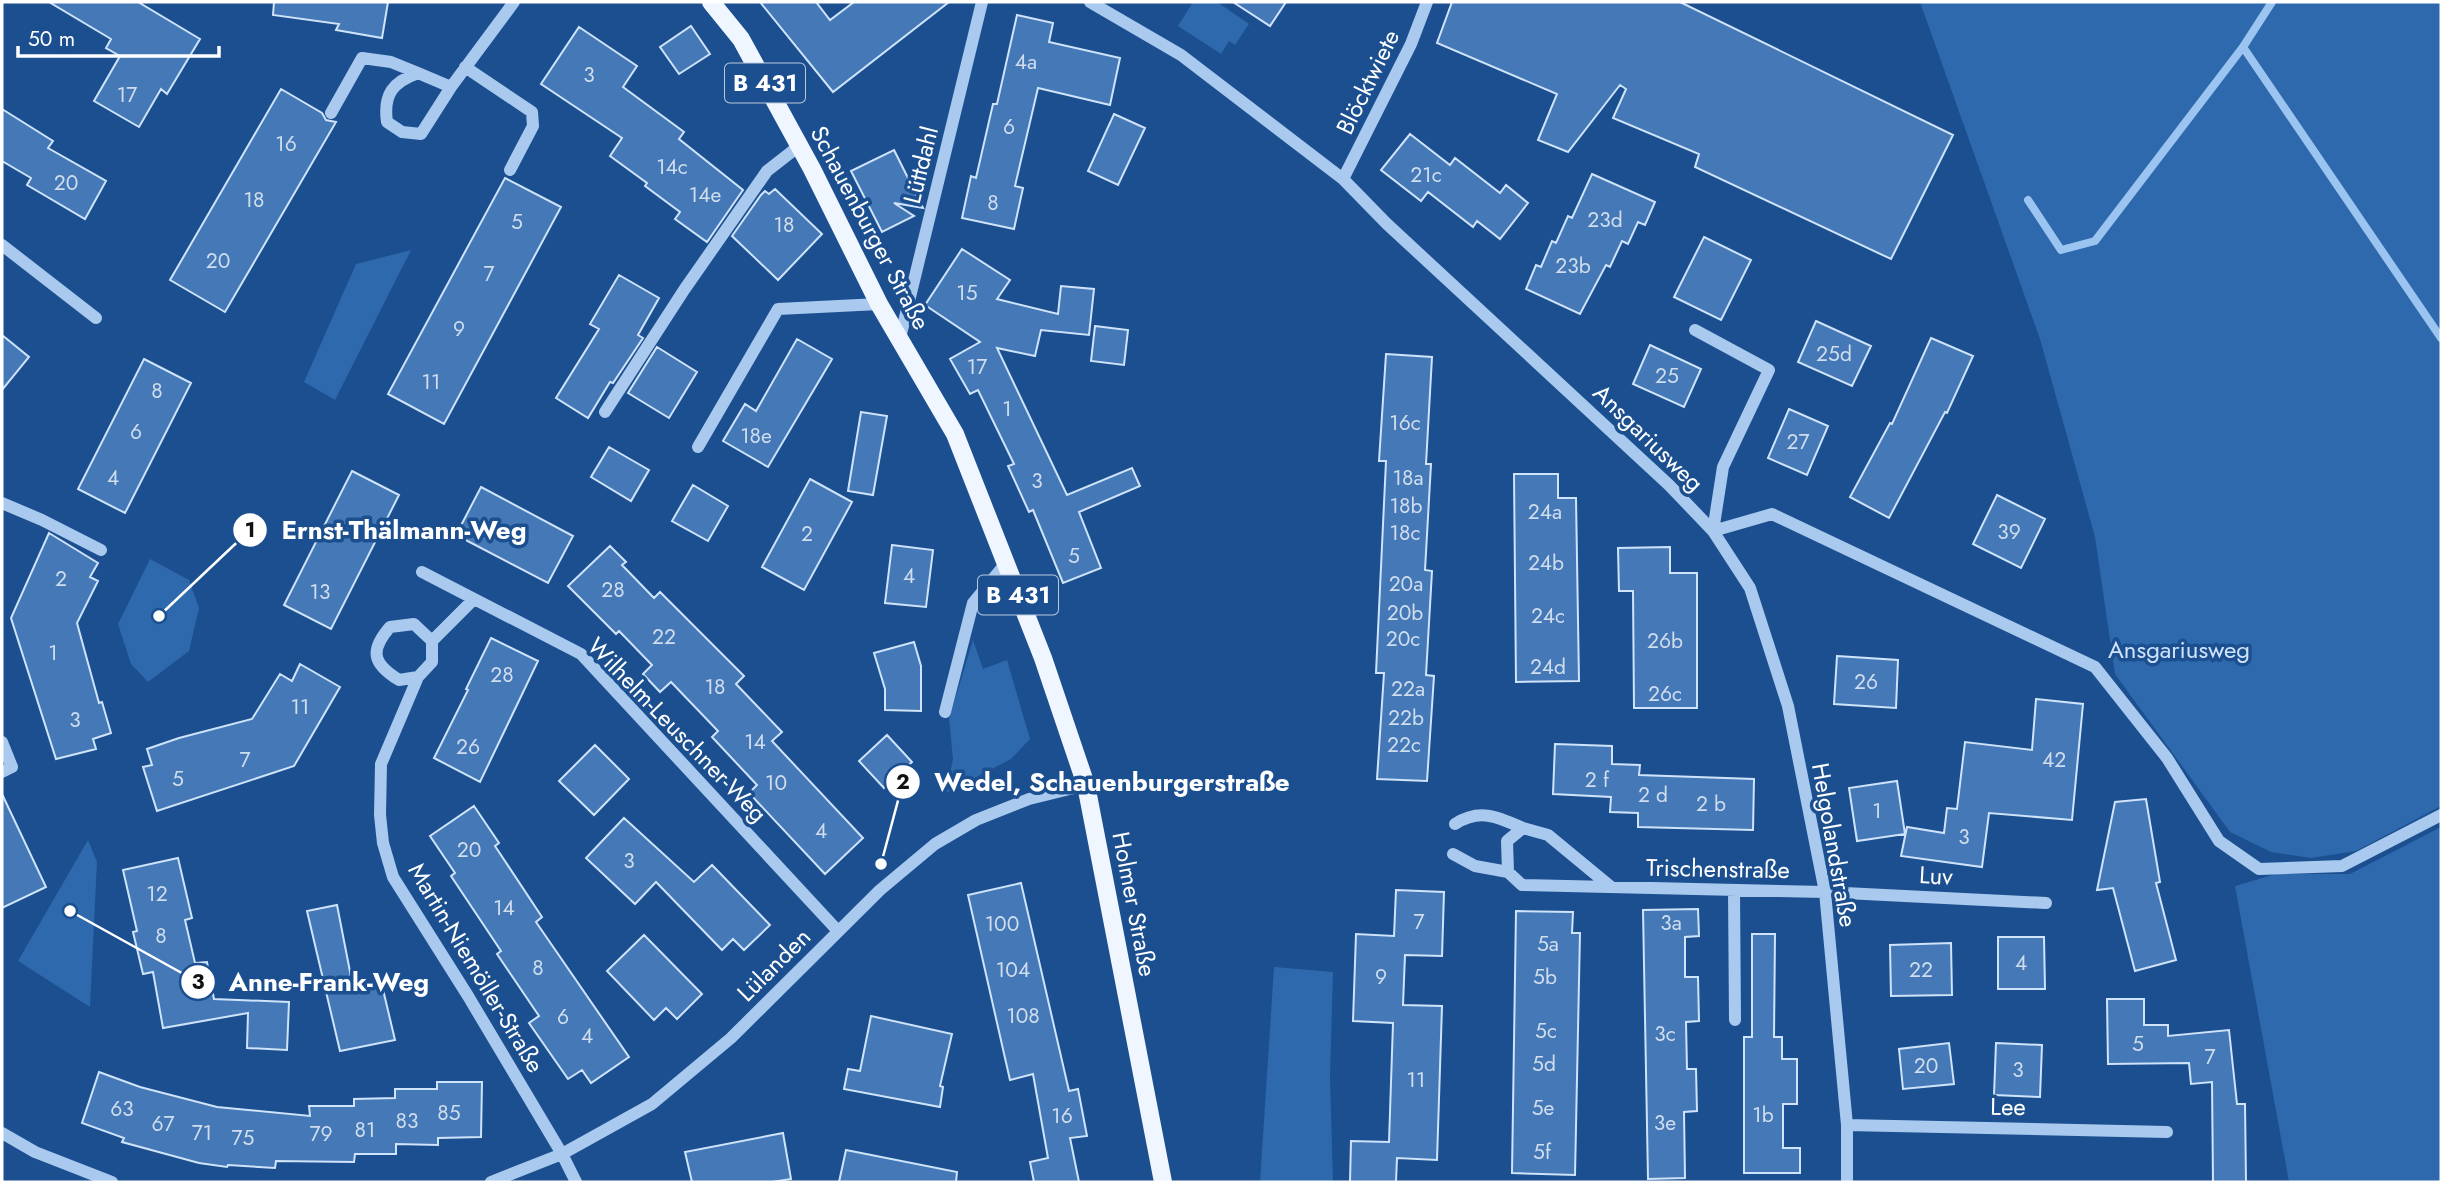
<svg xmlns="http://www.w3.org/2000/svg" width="2443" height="1184" font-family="Jost,sans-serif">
	<rect width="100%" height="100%" fill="#1b4f8f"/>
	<path fill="#2e69ad" d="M1193,2H1217L1249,24L1235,45L1229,41L1221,54L1178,26Z
		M1920,2H2441V806L2356,851L2311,858L2271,852L2230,832L2115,674L2095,537L2040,339Z
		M411,250L335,400L304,382L356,264Z
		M150,559L189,580L199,608L189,651L148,682L131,664L118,624Z
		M973,640L983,669L1007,660L1030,739L1011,759L946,793L953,759L949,719Z
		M2441,827V1182H2289L2235,886L2276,874H2350Z
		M88,840L97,862L90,1007L18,961Z
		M1274,967L1333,972L1330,1077L1333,1182H1260Z"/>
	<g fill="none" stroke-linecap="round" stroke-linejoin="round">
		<path stroke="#9cc4f0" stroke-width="8" d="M2272,2L2243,47L2441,338
			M2028,200L2061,250L2095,241L2243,47"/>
	</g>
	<path fill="#4478b7" stroke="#cfe3fa" stroke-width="2" d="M49,2H138L200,39L167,94L161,89L139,127L94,101L120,56L106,48L111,39Z
		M274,2H388L382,38L336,30L339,24L273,15Z
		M760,2H816L830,20L854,2H949L833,92Z
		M1233,2H1286L1270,26Z
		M1452,2H1680L1953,135L1891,259L1695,167L1699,154L1613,118L1626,89L1620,85L1568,152L1538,140L1557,94L1437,43Z
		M1017,15L1053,23L1049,42L1120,58L1110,105L1038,88L1015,186L1023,188L1014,229L962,218L971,176L976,178L993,104H997Z
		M691,26L710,54L679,74L660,47Z
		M579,27L637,66L623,87L684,132L679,139L743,190L707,242L675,219L680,212L645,186L647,183L610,156L622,138L541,84Z
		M281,89L322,113L326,120L336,122L225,312L170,280Z
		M2,109L53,141L48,148L106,181L85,219L27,185L31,178L2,161Z
		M1114,114L1145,128L1118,185L1088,171Z
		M1410,134L1450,165L1455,158L1500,193L1506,185L1528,203L1500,239L1477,221L1473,227L1428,192L1421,201L1381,170Z
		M894,150L923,208L894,203L914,216L882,232L851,171Z
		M1592,174L1655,202L1645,225L1638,222L1628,244L1622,241L1610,267L1606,265L1580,314L1526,289L1536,265L1541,267L1552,241L1556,243L1568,216L1572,218Z
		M505,178L561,207L444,424L388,394Z
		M775,189L822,234L778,280L732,236L761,195L765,191L769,194Z
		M1704,237L1751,260L1721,320L1674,297Z
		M962,249L1010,280L997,299L1058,314L1061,286L1094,289L1089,335L1041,330L1035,356L997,348L1067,495L1132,468L1140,486L1079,512L1101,568L1063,583L1033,510L1029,512L1008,466L1014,464L978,390L970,394L950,359L980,342L925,305Z
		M619,275L659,298L638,335L643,338L613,383L610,382L588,418L556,398L599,329L590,324Z
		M1816,321L1871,346L1852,386L1798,362Z
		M1095,326L1128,330L1124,365L1091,361Z
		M2,335L29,357L2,390Z
		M1931,338L1973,356L1947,413L1945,412L1889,518L1850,497L1890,423L1892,424Z
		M797,339L832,359L768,467L723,441L745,404L756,411Z
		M1650,345L1701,369L1684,407L1633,384Z
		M657,347L697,372L669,418L628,393Z
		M1386,354L1432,357L1426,464H1431L1425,570L1432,571L1426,675L1434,676L1427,781L1377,779L1384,673H1376L1386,461H1379Z
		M144,359L191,383L125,513L78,489Z
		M1789,409L1828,426L1807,475L1768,458Z
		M861,412L887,416L873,495L848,491Z
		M609,447L649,470L631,501L591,477Z
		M352,471L399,495L331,629L284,605Z
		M1514,474H1558V498H1576L1579,681L1516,682Z
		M810,479L852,502L804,590L762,567Z
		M693,485L728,506L708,541L672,521Z
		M481,487L573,536L548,583L456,535Z
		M1997,495L2045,519L2021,568L1973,544Z
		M49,533L98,563L90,577L98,581L77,623L99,703L102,702L111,733L93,739L96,749L56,759L11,618Z
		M892,545L933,550L926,607L885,603Z
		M610,546L626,562L622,565L654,598L660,592L744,676L736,684L782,732L772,741L863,838L825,874L749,793L757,785L712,737L718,731L671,682L660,692L643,674L652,665L619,631L616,634L568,586Z
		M1670,547V573H1697V708H1634L1633,591H1619L1618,548Z
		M491,638L538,661L480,782L434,758L468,690L466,689Z
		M914,642L921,666V711L885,710V689L874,653Z
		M1837,656L1898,660L1896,708L1834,704Z
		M300,664L340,687L294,766L157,811L143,767L152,765L147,749L179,738L252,719L280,674L292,681Z
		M2036,699L2083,704L2072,820L1989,813L1982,867L1901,856L1907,827L1944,833L1947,808L1957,809L1965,742L2032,750Z
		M887,735L912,762L884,788L859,761Z
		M1555,744L1612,746V764L1640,765L1639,775L1754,779L1753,830L1638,827V813L1610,812L1611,797L1553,794Z
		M595,745L629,779L594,815L559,781Z
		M1897,781L1905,834L1857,841L1849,788Z
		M2,794L46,887L2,908Z
		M2146,799L2160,882L2156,883L2176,960L2135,971L2113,888L2097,890L2115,802Z
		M474,806L499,843L495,846L542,917L536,922L629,1057L591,1083L582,1070L568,1079L529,1023L539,1016L497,954L501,951L451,876L455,873L430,836Z
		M624,818L694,882L712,865L770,925L744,950L733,939L722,950L656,882L635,904L586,858Z
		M178,858L192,918L185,920L195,963L207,962L214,999L289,1002L287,1050L247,1048L248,1013L163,1028L153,972L143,974L133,932L137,931L123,870Z
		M1021,883L1069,1091L1078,1089L1087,1136L1070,1138L1079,1182H1034L1030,1162L1048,1158L1033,1074L1010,1080L968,895Z
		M1396,890L1444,892L1442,956L1405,955L1403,1005L1442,1006L1437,1160L1397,1158L1396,1182H1350L1351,1141L1389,1142L1393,1023L1353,1021L1356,934L1394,936Z
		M337,905L353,987L381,981L395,1040L340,1051L307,911Z
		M1698,909L1699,936L1685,937V977H1698L1699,1021L1686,1022L1687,1069H1696L1697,1111L1684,1112L1685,1178L1648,1179L1643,910Z
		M1516,911L1573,912L1572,933H1580L1575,1175L1512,1173Z
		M1752,934H1775L1774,1037H1782V1059H1797V1104H1783V1148H1800V1173H1744V1037H1752Z
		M644,935L702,994L677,1019L666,1008L654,1020L607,971Z
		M1998,937H2044L2045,989H1998Z
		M1951,943L1952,995L1891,996L1890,945Z
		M2107,999H2144V1025H2168V1036L2229,1030L2237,1104H2245L2246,1182H2213L2212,1082L2191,1084L2189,1063L2108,1064Z
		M871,1016L952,1034L940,1086L943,1087L940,1107L844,1089L848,1069L860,1071Z
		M1949,1043L1954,1084L1903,1089L1899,1049Z
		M1996,1043L2042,1045L2040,1097L1994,1095Z
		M99,1072L140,1087L217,1107L310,1116L309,1106H354V1099L395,1098V1089H437V1082H482L481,1137L438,1138V1145L396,1144V1154H355L354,1162L276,1161L275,1168L228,1165L227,1167L199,1163L122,1142L124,1138L82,1123Z
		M783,1133L791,1179L772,1182H692L685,1152Z
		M846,1150L957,1172L956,1182H839Z"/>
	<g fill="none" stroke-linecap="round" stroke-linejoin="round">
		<path stroke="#a9c9ee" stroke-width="12" d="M1090,2L1181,55L1343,179L1387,224L1669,485L1713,531L1750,588L1788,706L1825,892L1847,1125V1182
			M465,67L532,112L533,126L510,170
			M451,87L418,73C393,82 383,94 387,122L402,132L421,134L451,87L514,2
			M331,113L362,58L391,62L418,73
			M1343,179L1411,44L1427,2
			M2,245L96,318
			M1695,330L1769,370L1723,467L1713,531
			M900,338L982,2
			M605,412L684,290L767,171L799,146
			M698,447L778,309L879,304
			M2,503L42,520L101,550
			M1713,531L1772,514L2095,667L2167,758L2219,841L2259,869L2342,866L2441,815
			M422,572L581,654L838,931
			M432,641L414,624L390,627C369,651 373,664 399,680L418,677L432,662V641L474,599
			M418,677L381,764L380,815L383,843L393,877L468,996L562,1154L576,1182
			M945,712L973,603L1006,563
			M2,742L12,767L2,772
			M1455,824C1480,808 1498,817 1523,828
			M1453,854L1475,866L1508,872
			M1611,887L1548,835L1523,828L1507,841L1508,872L1522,885L1825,892L2046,903
			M1734,890L1735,1020
			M1847,1125L2167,1132
			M2,1133L35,1152L112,1182
			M491,1182L562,1154L652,1104L731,1038L880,890L935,844L976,820L1029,799L1086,785"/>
		<path stroke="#f0f6ff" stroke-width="18" d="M711,2L741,39L812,169L879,304L955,434L1043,658L1086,785L1163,1182"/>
	</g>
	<g text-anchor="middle" stroke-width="7" stroke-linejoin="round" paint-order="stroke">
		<g font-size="21" fill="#d0dded">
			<text x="1026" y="69">4a</text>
			<text x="589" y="82">3</text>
			<text x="127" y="102">17</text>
			<text x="1009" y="134">6</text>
			<text x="286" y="151">16</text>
			<text x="672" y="174">14c</text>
			<text x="1426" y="182">21c</text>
			<text x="66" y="190">20</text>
			<text x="705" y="202">14e</text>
			<text x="254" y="207">18</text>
			<text x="993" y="210">8</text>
			<text x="1605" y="227">23d</text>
			<text x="517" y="229">5</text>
			<text x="784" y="232">18</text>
			<text x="218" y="268">20</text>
			<text x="1573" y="273">23b</text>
			<text x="489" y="281">7</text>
			<text x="967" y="300">15</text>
			<text x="459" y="336">9</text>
			<text x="1834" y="361">25d</text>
			<text x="977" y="374">17</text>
			<text x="1667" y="383">25</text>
			<text x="431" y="389">11</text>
			<text x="157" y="398">8</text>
			<text x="1007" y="416">1</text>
			<text x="1405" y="430">16c</text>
			<text x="136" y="439">6</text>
			<text x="756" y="443">18e</text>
			<text x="1798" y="449">27</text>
			<text x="113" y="485">4</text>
			<text x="1408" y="485">18a</text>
			<text x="1037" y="488">3</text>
			<text x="1406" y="513">18b</text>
			<text x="1545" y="519">24a</text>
			<text x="2009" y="539">39</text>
			<text x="1405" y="540">18c</text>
			<text x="807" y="541">2</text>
			<text x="1074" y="563">5</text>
			<text x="1546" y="570">24b</text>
			<text x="909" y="583">4</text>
			<text x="61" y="586">2</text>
			<text x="1406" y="591">20a</text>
			<text x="613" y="597">28</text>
			<text x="320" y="599">13</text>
			<text x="1405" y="620">20b</text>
			<text x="1548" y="623">24c</text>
			<text x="664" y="644">22</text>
			<text x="1403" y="646">20c</text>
			<text x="1665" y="648">26b</text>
			<text x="53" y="660">1</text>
			<text x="1548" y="674">24d</text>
			<text x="502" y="682">28</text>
			<text x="1866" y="689">26</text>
			<text x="715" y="694">18</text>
			<text x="1408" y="696">22a</text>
			<text x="1665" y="701">26c</text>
			<text x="300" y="714">11</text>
			<text x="1406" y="725">22b</text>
			<text x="75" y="727">3</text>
			<text x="755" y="749">14</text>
			<text x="1404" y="752">22c</text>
			<text x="468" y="754">26</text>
			<text x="245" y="767">7</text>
			<text x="2054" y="767">42</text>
			<text x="178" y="786">5</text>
			<text x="1597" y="787">2 f</text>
			<text x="776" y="790">10</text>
			<text x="1653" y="802">2 d</text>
			<text x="1711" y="811">2 b</text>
			<text x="1877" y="818">1</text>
			<text x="821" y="838">4</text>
			<text x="1964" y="844">3</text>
			<text x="469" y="857">20</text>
			<text x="629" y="868">3</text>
			<text x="157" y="901">12</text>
			<text x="504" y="915">14</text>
			<text x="1419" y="929">7</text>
			<text x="1671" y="930">3a</text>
			<text x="1002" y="931">100</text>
			<text x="161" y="943">8</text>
			<text x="1548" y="951">5a</text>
			<text x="2021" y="970">4</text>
			<text x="538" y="975">8</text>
			<text x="1013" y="977">104</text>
			<text x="1921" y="977">22</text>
			<text x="1381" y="984">9</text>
			<text x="1545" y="984">5b</text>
			<text x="1023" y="1023">108</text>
			<text x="563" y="1024">6</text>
			<text x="1546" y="1038">5c</text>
			<text x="1665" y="1041">3c</text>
			<text x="587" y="1043">4</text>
			<text x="2138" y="1051">5</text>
			<text x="2210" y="1064">7</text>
			<text x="1544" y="1071">5d</text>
			<text x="1926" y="1073">20</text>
			<text x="2018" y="1077">3</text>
			<text x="1416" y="1087">11</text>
			<text x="1543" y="1115">5e</text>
			<text x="122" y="1116">63</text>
			<text x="449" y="1120">85</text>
			<text x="1763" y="1122">1b</text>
			<text x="1062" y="1123">16</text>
			<text x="407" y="1128">83</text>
			<text x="1665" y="1130">3e</text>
			<text x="163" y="1131">67</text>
			<text x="365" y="1137">81</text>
			<text x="202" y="1140">71</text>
			<text x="321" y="1141">79</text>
			<text x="243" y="1145">75</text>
			<text x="1542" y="1159">5f</text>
		</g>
		<g fill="#1b4f8f" stroke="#bbcadd" stroke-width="2">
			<rect x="725" y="63.5" width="80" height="39" rx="5"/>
			<rect x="978" y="575.5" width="80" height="39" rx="5"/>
		</g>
		<g font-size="23" font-weight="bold" fill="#fff">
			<text x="765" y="91">B 431</text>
			<text x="1018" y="603">B 431</text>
		</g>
		<g font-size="24" fill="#fff" stroke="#1b4f8f">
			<text transform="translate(1368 82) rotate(-64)" y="8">Blöcktwiete</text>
			<text transform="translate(921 165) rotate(-76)" y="8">Lüttdahl</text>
			<text transform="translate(870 228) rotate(62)" y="8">Schauenburger Straße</text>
			<text transform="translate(1648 438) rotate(44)" y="8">Ansgariusweg</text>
			<text transform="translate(677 730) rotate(46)" y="8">Wilhelm-Leuschner-Weg</text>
			<text transform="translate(1834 845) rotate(80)" y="8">Helgolandstraße</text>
			<text transform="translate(1718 869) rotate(1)" y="8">Trischenstraße</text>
			<text transform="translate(1936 876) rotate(3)" y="8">Luv</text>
			<text transform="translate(1134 904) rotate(79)" y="8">Holmer Straße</text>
			<text transform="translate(774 965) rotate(-45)" y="8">Lülanden</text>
			<text transform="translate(476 968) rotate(59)" y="8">Martin-Niemöller-Straße</text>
			<text transform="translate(2008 1107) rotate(1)" y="8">Lee</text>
		</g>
		<g font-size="24" fill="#cfe3fa" stroke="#1b4f8f">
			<text x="2179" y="658">Ansgariusweg</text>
		</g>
	</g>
	<path fill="none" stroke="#fff" stroke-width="2.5" d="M159 616L250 530M881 864L903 782M70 911L198 982"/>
	<g fill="#fff" stroke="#1b4f8f" stroke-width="2.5">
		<circle cx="159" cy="616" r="7"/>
		<circle cx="881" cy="864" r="7"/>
		<circle cx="70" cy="911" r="7"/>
		<circle cx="250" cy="530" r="18"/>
		<circle cx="903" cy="782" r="18"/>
		<circle cx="198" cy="982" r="18"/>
	</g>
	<g font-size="21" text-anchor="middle" font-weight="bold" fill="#111">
		<text x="250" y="537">1</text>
		<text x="903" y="789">2</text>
		<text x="198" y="989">3</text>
	</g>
	<g font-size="26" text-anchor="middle" font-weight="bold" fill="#fff" stroke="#1b4f8f" stroke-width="7" stroke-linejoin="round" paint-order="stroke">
		<text x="404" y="539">Ernst-Thälmann-Weg</text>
		<text x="1112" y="791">Wedel, Schauenburgerstraße</text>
		<text x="329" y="991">Anne-Frank-Weg</text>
	</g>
	<rect width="2443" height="1184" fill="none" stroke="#ffffff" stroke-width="7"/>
	<path d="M18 46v10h201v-10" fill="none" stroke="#ffffff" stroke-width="3.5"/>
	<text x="28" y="46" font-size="21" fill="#ffffff" stroke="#1b4f8f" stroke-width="5" paint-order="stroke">50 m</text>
</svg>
